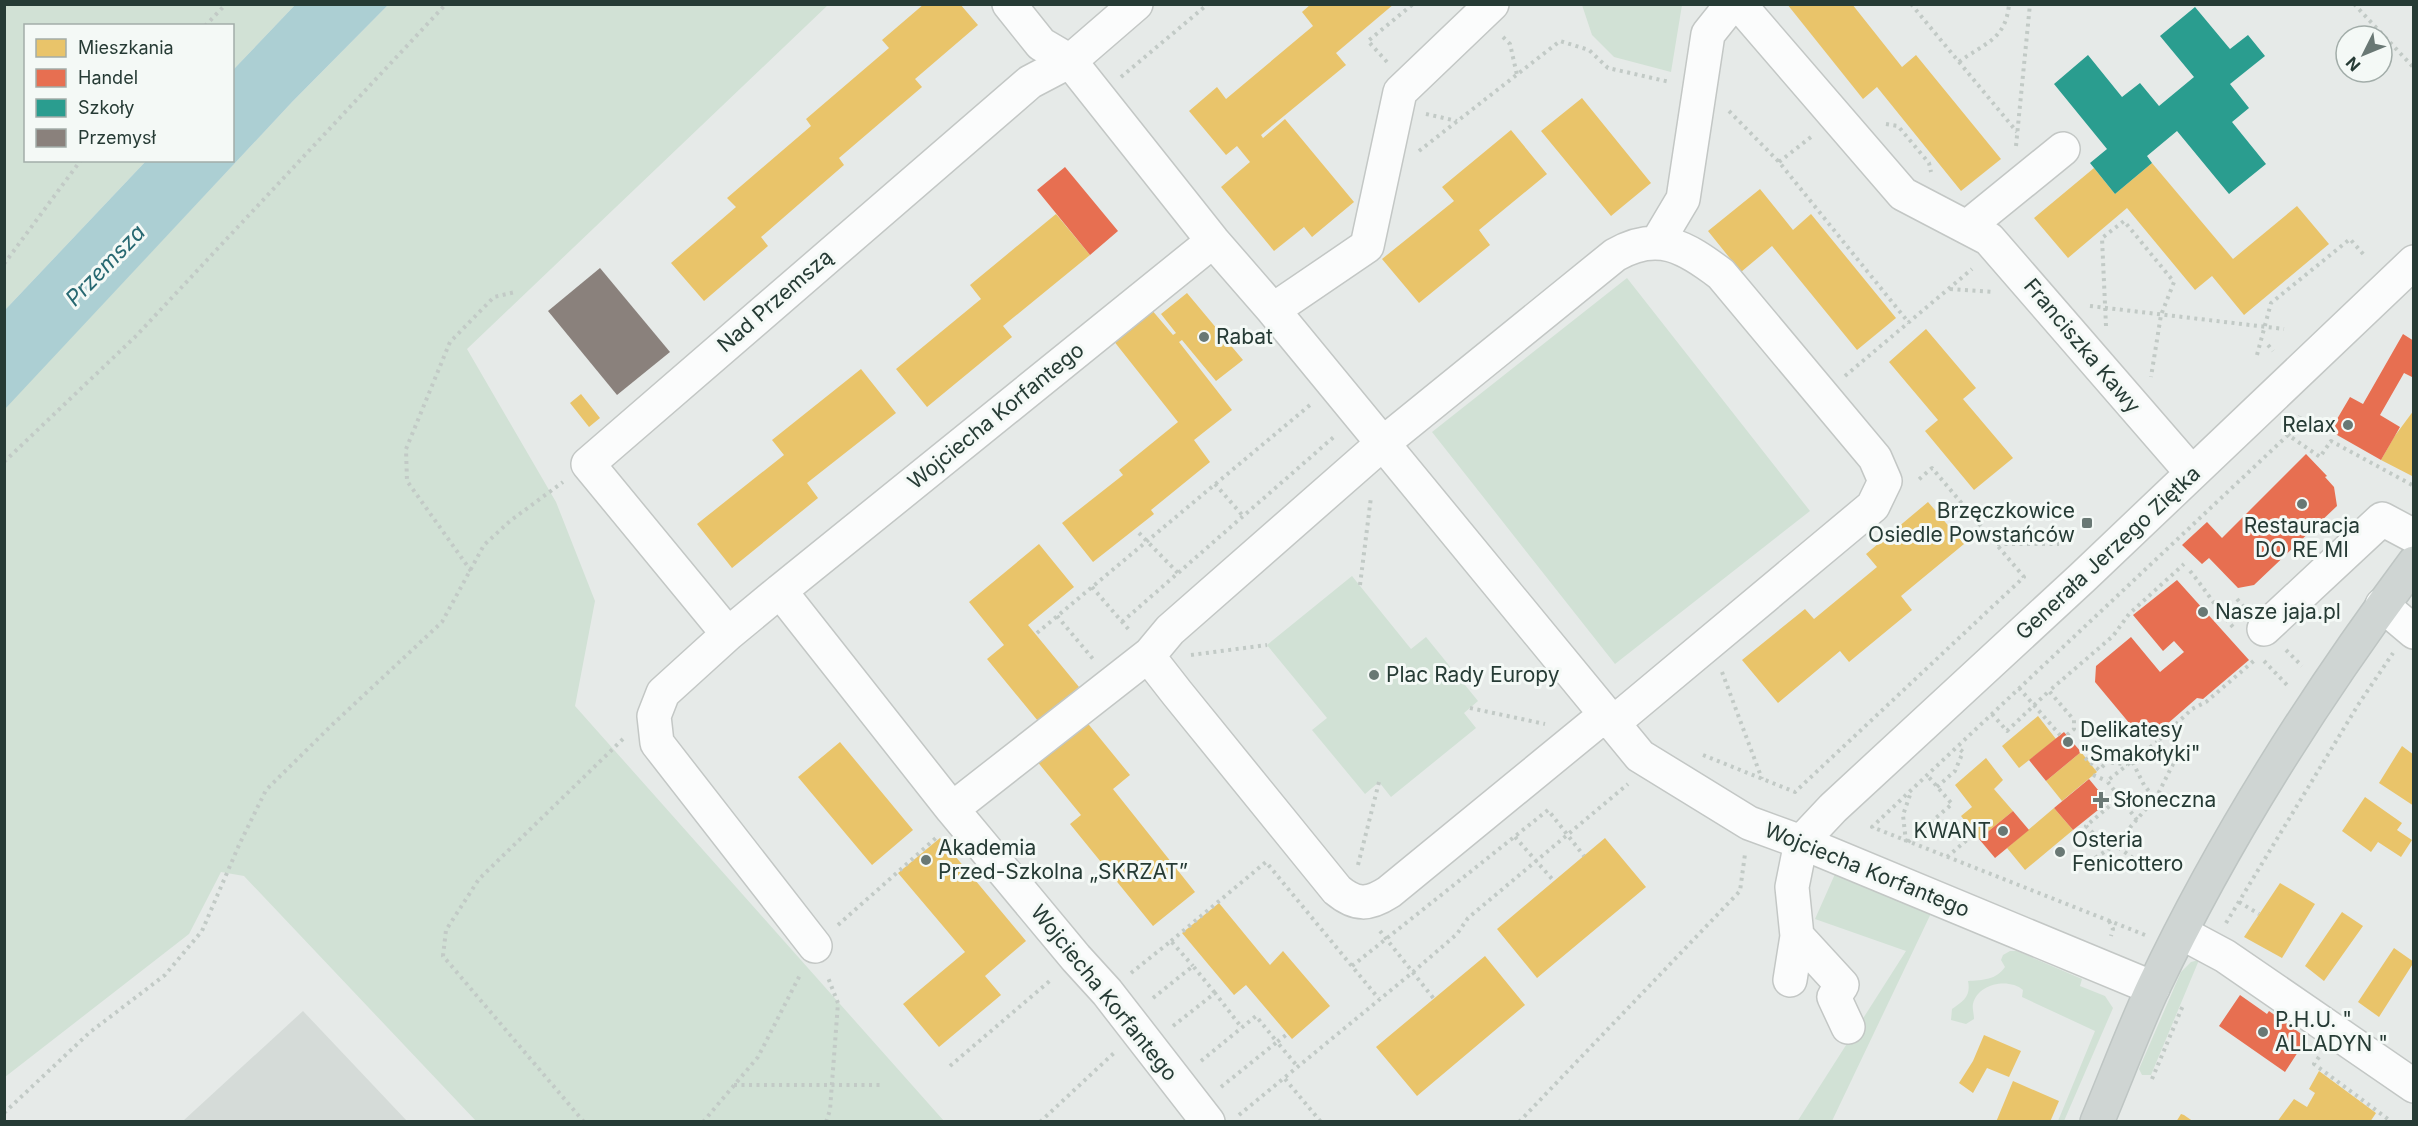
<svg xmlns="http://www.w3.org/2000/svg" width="2418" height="1126" font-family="Inter,sans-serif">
	<rect width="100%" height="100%" fill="#e6eae8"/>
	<path fill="#d5dbd8" d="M303,1011L407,1121H183Z"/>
	<path fill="#d1e1d5" d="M5,5H295L233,70L232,26H26V160L146,161L5,310Z
		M388,5H828L467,349L556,502L595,601L575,706L944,1121H476L244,876L221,872L189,934L5,1077L4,409L292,102Z
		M1582,5H1682L1671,72L1614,57L1592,35Z
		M1627,278L1810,511L1615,664L1432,432Z
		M1352,576L1411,649L1426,637L1478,701L1464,713L1476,728L1391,797L1379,782L1365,794L1312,730L1327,718L1267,645Z
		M1835,874L1935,905L1832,1121L1797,1122L1906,951L1815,919Z
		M2010,951H2017L2082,979L2080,986L2105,996L2113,1008L2064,1121H2058L2095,1031L2022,997L2023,990C2009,978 1978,983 1973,1004C1972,1008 1974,1014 1974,1019L1966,1024L1951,1020L1952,1009C1964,1001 1971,996 1968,981C1983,980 1996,980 2005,967L2001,960L2003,955Z
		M2199,960L2151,1075H2142L2139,1069L2181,972L2191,962Z"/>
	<path fill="#accfd3" d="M295,5H388L292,102L5,409V310L146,161L232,160L233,70Z"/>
	<path fill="#e9c46a" d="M924,4H960L978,25L915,79L922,87L839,158L844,165L761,237L768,246L704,301L671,263L736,207L727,198L811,126L806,119L889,48L882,40Z
		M1311,4H1394L1336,53L1346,65L1261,135L1263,138L1285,119L1354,202L1312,237L1304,227L1274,251L1221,187L1250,162L1237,146L1226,155L1189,111L1217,87L1226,99L1313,26L1302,12Z
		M1787,4H1852L1902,67L1916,55L2001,159L1961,191L1877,87L1863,99Z
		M1582,98L1651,183L1611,216L1541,131Z
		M1511,130L1547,174L1479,230L1490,245L1419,303L1382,259L1454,201L1442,187Z
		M2152,163L2233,259L2297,206L2329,244L2244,315L2212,276L2195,290L2127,208L2068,258L2034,218L2094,168L2115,194Z
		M1760,189L1793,230L1811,214L1896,318L1857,350L1772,246L1741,272L1708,231Z
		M1056,214L1090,255L1003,326L1012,337L927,407L896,369L981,299L970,285Z
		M1187,293L1243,360L1216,381L1182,340L1179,342L1232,410L1194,440L1210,462L1151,510L1154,514L1093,562L1062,523L1123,475L1119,470L1178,422L1113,340L1151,309L1173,335L1176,333L1161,314Z
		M1926,329L1976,388L1963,399L2013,458L1974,490L1925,431L1938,420L1889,362Z
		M861,369L896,413L807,483L818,498L732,568L697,524L784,455L772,440Z
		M581,394L600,418L589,427L570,403Z
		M2414,410V477L2381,460L2394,437Z
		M1928,502L1964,544L1901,596L1912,610L1849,662L1840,651L1778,703L1742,660L1805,609L1814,619L1877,567L1866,554Z
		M1039,544L1074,587L1028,625L1079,687L1038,721L987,659L1004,645L969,602Z
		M2038,716L2056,739L2019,768L2002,746Z
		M1085,720L1130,775L1113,789L1195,892L1153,926L1070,824L1081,815L1036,760Z
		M840,742L913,830L872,865L798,777Z
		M2402,746L2414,755V806L2379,783Z
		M2081,752L2097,772L2062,801L2046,781Z
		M1986,758L2003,780L1994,789L2013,811L1979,839L1961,816L1972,807L1955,785Z
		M2365,797L2402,823L2397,830L2412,840L2401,857L2378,842L2371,852L2342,831Z
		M2054,808L2073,830L2025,870L2007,848Z
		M940,838L1026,941L985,976L1001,995L939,1047L903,1004L965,952L898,873Z
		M1605,838L1646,887L1537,978L1497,929Z
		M2280,883L2315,904L2282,958L2244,937Z
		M1219,903L1270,965L1283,951L1330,1006L1292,1039L1246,985L1234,995L1182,933Z
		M2342,912L2363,926L2324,981L2305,966Z
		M2394,948L2414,962L2379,1017L2358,1002Z
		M1485,956L1525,1005L1417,1096L1376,1047Z
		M1984,1035L2021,1051L2009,1077L1987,1068L1973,1093L1959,1083L1973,1061Z
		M2319,1071L2376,1113L2370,1122H2277L2294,1099L2307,1107L2315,1093L2309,1089Z
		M2013,1081L2059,1101L2050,1122H1996Z
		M2181,1114L2184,1115L2194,1122H2176Z"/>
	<path fill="#e76f51" d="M1065,167L1118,231L1090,255L1037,190Z
		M2403,334L2414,341V378L2404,373L2380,415L2400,427L2381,460L2330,431L2350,397L2363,404Z
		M2306,454L2327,476L2325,477L2334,487L2337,506L2254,585L2238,588L2209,558L2202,564L2182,545L2207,522L2222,538Z
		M2177,580L2249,660L2203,699L2197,698L2158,732L2135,730L2095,682L2096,666L2131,637L2160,672L2184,652L2174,641L2163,651L2133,615Z
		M2064,732L2081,752L2046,781L2029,760Z
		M2089,779L2108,802L2073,830L2054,808Z
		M2013,811L2029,830L1995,858L1979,839Z
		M2240,995L2267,1014L2269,1011L2307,1038L2285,1072L2219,1026Z"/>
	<path fill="#2a9d8f" d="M2195,7L2230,49L2248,35L2265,56L2230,84L2249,108L2232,122L2266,164L2229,194L2177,131L2147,156L2152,163L2115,194L2090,163L2107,149L2054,84L2088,55L2122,97L2140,83L2159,106L2194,77L2160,36Z"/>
	<path fill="#8a817c" d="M600,268L670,352L617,395L548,311Z"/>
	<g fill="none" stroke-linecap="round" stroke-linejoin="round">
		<defs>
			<path id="minor" d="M1009,4L1041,44L1070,61L1213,241L1273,310L1640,756L1749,823L1801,842L2153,988
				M1739,4L1903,194L1989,239L2192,473
				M1967,227L2063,149
				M1658,241L1683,199L1708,34L1732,4
				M1273,310L1367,246L1400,92L1492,4
				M780,591L728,634L663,693L654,716L657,743L815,946
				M2382,605L2414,632
				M2264,629L2382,519L2414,536
				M728,634L588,464L1030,82L1070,61L1136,4
				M1150,654L952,809L1076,958L1107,992L1208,1122
				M1605,715L1389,892C1369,905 1356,906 1337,890L1177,693L1152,661L1150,654L1170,630L1382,444L1615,255C1658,230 1685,247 1721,274L1875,458L1885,481L1873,506L1612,724
				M952,809L780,591L1213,241
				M1801,842L1833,808L2083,577L2414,262
				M2182,933L2225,956L2414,1086
				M1797,936L1792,887L1801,842
				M1790,980L1797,936L1842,985L1834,997L1848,1027"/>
			<path id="major" d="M2097,1122C2116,1077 2133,1031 2153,988C2224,838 2315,696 2414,563"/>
		</defs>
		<use href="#minor" stroke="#c3c7c5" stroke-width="36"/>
		<use href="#major" stroke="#bec5c3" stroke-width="36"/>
		<path stroke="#c2cac6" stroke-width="4" stroke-dasharray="3 4.5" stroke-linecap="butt" d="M1911,4L2017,132
			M2354,4L2414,68
			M205,26L226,4
			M1503,37L1510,44L1517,75
			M1387,62L1368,41L1413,4
			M1959,62C1984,43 2006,40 2009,4
			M1121,77L1208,4
			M1729,111L1779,162L1909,323
			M1426,114L1457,121
			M1886,124L1898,126L1929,163L1931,172
			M2016,146L2030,4
			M1419,151L1560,41L1589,50L1608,68L1670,82
			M1779,162L1811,137
			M4,264L81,160
			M1950,289L1994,292
			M2090,306L2284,329
			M2106,326L2102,238L2124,221L2174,282L2161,315L2151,377
			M2268,345L2273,351
			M2257,355L2271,303L2350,239L2364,255
			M1845,376L1972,269
			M2288,435L2296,427L2300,416
			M4,462L137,335L446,4
			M1215,484L1243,516
			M1139,533L1178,573
			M1997,544H2059
			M471,571L407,481L406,449L450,342L494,297L515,292
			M2190,571C2205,589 2217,609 2233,627
			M1360,585L1371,497
			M1092,587L1130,631
			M2237,599L2243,606
			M1057,616L1093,659
			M1122,622L1336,435
			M1037,633L1310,405
			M2286,650L2302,666
			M1191,655L1267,645
			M2264,661L2288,686
			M1722,672L1762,779
			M2019,688L2060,735
			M1470,708L1545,724
			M1992,714L2007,731L2049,691
			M2067,735L2074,729V720L2049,691L2113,636L2129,614L2184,564
			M2092,751C2103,761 2112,764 2127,764
			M1703,755L1795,792L2024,577L1932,468L1916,482
			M2085,758L2099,770L2107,762
			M2132,761L2157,742
			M2093,775L2107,781
			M1937,787L1955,771L1963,752L1957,747
			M2137,820L2107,781L2132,761L2144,785L2155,799
			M1515,837L1553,880
			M1906,842L1903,815L1911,792
			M1908,842L1952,804L1927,775
			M2109,849L2086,826L2119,798
			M1947,857L1974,834
			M2133,858L2115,845L2157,796L2176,758L2157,742L2192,709L2206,702L2256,659
			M2089,862L2115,845
			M1358,865L1379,782
			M2239,902L2259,914
			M2109,921L2113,929L2111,936
			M2226,923L2358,705L2393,653
			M838,925L936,838
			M1380,931L1434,999
			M2145,935L1872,827L2288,435L2320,457L2331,441L2414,486
			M1171,941L1266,862L1379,999
			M1352,966L1548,810L1584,856
			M1131,973L1171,941L1193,966
			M1153,998L1193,966L1215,993
			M1173,1026L1215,993L1242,1028
			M2319,1057L2314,1064L2392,1122
			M1201,1061L1256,1016L1277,1042L1286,1035
			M950,1066L1052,979
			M1285,1079L1321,1122
			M2152,1079L2184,1003
			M734,1085H883
			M1221,1087L1277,1042L1298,1067
			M4,1113L89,1033L165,975L202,931L239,845L266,790L333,724L442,622L484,545L510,521L563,482
			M1239,1115L1413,972L1457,934L1468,918L1628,784
			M584,1122L443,956L446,930L479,879L624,738
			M703,1122L758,1057L801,973
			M826,1122L830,1110L838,1003L827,975
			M1040,1122L1115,1052
			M1519,1122L1740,891L1745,854"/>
		<use href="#minor" stroke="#fbfcfc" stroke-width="33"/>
		<use href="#major" stroke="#cfd5d3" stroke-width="33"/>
	</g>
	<g fill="#697874" stroke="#f4f9f6" stroke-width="2">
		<circle cx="1204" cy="337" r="6"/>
		<circle cx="2348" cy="425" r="6"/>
		<circle cx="2302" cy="504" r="6"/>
		<rect x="2081" y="517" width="12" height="12" rx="3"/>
		<circle cx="2203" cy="612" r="6"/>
		<circle cx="1374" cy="675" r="6"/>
		<circle cx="2068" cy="742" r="6"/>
		<path d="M2098 791h6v6h6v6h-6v6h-6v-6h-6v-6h6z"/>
		<circle cx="2003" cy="831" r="6"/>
		<circle cx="2060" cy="852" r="6"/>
		<circle cx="926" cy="860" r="6"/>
		<circle cx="2263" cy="1032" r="6"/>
	</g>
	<g text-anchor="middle" stroke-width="6" stroke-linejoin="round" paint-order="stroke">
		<g font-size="21" fill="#263b35" stroke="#f4f9f6">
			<text transform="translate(775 301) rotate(-41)" y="7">Nad Przemszą</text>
			<text transform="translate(2082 346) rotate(50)" y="7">Franciszka Kawy</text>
			<text transform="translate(996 416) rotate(-39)" y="7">Wojciecha Korfantego</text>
			<text transform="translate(2108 553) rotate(-43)" y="7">Generała Jerzego Ziętka</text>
			<text transform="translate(1867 870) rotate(22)" y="7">Wojciecha Korfantego</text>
			<text transform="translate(1104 993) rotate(51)" y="7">Wojciecha Korfantego</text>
		</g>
		<g font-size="21" fill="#263b35" stroke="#f4f9f6" text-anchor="start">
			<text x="1216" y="344">Rabat</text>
			<text x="2336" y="432" text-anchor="end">Relax</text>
			<text x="2075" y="518" text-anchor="end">Brzęczkowice<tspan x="2075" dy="24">Osiedle Powstańców</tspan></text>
			<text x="2302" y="533" text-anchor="middle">Restauracja<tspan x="2302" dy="24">DO RE MI</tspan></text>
			<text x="2215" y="619">Nasze jaja.pl</text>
			<text x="1386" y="682">Plac Rady Europy</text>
			<text x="2080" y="737">Delikatesy<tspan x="2080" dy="24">"Smakołyki"</tspan></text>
			<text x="2113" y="807">Słoneczna</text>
			<text x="1991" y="838" text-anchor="end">KWANT</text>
			<text x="2072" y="847">Osteria<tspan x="2072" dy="24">Fenicottero</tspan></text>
			<text x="938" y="855">Akademia<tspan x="938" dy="24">Przed-Szkolna „SKRZAT”</tspan></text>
			<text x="2275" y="1027">P.H.U. "<tspan x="2275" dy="24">ALLADYN "</tspan></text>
		</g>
		<g font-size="22" font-style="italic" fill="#276871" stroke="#f4f9f6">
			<text transform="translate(105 265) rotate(-46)" y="8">Przemsza</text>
		</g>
	</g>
	<rect width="2418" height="1126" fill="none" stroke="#263b35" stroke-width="12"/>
	<rect x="24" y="24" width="210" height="138" fill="#f4f9f6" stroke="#a2ada9" stroke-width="1.5"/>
	<rect x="36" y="39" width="30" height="18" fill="#e9c46a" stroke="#a2ada9" stroke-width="1.5"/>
	<text x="78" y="54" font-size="18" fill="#263b35">Mieszkania</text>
	<rect x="36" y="69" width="30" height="18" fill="#e76f51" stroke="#a2ada9" stroke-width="1.5"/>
	<text x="78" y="84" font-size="18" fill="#263b35">Handel</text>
	<rect x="36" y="99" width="30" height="18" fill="#2a9d8f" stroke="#a2ada9" stroke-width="1.5"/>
	<text x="78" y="114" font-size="18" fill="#263b35">Szkoły</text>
	<rect x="36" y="129" width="30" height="18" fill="#8a817c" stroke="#a2ada9" stroke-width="1.5"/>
	<text x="78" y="144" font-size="18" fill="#263b35">Przemysł</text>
	<g transform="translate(2364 54) rotate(227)"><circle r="28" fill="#f4f9f6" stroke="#a2ada9" stroke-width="1.5"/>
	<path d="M0-4.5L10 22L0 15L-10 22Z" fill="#697874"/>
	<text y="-9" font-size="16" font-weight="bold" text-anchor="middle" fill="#263b35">N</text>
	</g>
</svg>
